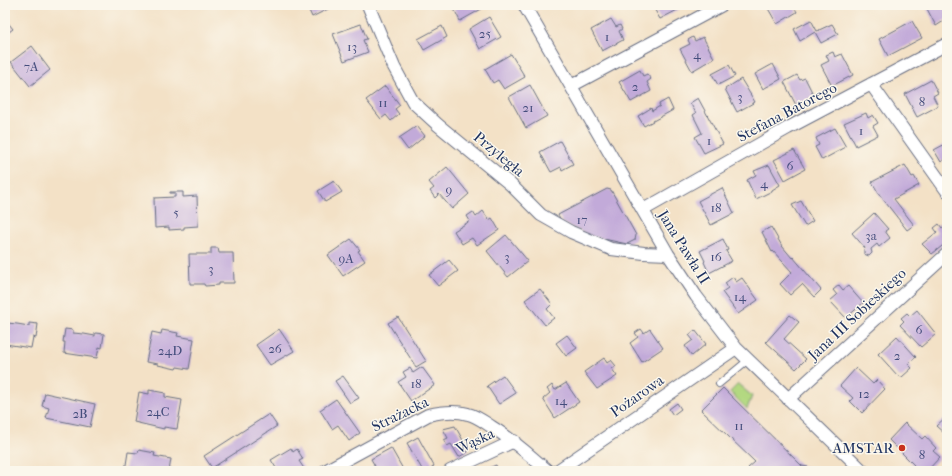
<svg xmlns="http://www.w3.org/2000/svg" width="952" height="476" font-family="'IM FELL French Canon',serif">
	<rect width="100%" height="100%" fill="#fbf7ec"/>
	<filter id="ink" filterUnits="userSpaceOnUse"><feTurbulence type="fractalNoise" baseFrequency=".025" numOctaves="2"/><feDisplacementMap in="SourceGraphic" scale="8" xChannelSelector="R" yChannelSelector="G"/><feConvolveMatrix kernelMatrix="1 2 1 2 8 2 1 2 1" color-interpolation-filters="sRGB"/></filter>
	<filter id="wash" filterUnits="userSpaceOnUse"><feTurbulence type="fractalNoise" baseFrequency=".012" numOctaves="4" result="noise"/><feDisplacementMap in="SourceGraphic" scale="16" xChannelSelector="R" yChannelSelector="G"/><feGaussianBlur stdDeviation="0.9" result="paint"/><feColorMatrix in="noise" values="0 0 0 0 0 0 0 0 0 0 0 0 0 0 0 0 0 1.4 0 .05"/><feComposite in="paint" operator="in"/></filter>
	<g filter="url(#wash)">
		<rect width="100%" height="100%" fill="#f3e1c6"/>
		<path fill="#b3d881" stroke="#678470" d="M738,384L752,396L747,409L730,392Z"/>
		<g id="blocks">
			<path fill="#c2aad9" d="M309,5H336L312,17L307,6Z
				M452,5H484L485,7L460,21Z
				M652,5H687L660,19Z
				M766,5H793L797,12L777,24Z
				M925,5H947V19L936,26Z
				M489,17L501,37L480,49L469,29Z
				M5,19L13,29L5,35Z
				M611,19L616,27L620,25L622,29L619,31L623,40L602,51L591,30Z
				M811,20L817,31L832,24L838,34L821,43L815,32L800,41L794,29Z
				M912,21L922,38L888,56L879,39Z
				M361,24L367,39L363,40L368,52L344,61L333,34Z
				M442,26L447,37L424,50L418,39Z
				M693,37L695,41L703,37L714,58L692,71L680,49L690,44L688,40Z
				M32,46L50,70L30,86L11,62Z
				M833,52L835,57L842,54L853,75L832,86L821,65L829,61L826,55Z
				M511,54L525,77L504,89L498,80L493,83L485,69Z
				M773,64L781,79L763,89L755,74Z
				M729,65L735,76L718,85L712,74Z
				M640,70L643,76L647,74L651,79L647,82L651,91L631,102L619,82Z
				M797,75L800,80L805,78L814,96L796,105L784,82Z
				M741,79L755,102L737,112L725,89Z
				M931,80L938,93L933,96L938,106L917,117L905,94Z
				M530,85L547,116L526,128L509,97Z
				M385,86L400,105L395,109L399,114L391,121L386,115L381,119L366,100Z
				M698,98L723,144L704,153L695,137L702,133L693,115L696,113L690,103Z
				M668,99L673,110L644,126L638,116L651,108L652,111L660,106L659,104Z
				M866,113L868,118L873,115L878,123L873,126L878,135L856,146L844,123Z
				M417,126L425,136L408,150L399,138Z
				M835,128L846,147L822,160L815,147L819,145L816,138Z
				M560,141L573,164L562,170L561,167L551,172L540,152Z
				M947,143V158L941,162L934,150Z
				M794,150L805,169L785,180L774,160Z
				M769,165L780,185L772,190V191L756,199L747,180L756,175L754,171Z
				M905,165L912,177L914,176L919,185L894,199L914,225L907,230L879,194L872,182Z
				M447,167L469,194L452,209L439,194L435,198L430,191L434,188L429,182Z
				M334,181L342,192L325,202L318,191Z
				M722,188L734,213L711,225L698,201Z
				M607,189L611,190L636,235L635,240L627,244L590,236L563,223L558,215Z
				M170,192H183V197L197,196L198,226L184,227V229L169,230V227L155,228L154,198L175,197V193H170Z
				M801,201L813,221L805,226L792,205Z
				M483,211L489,220L492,218L499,230L477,245L472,238L462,244L454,231L470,221L467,216L473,212L476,217Z
				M874,213L888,229L885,231L890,238L879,247L877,244L871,249L872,253L869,256L864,254V250L865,248L852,233Z
				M939,224L942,228L947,224V242L932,254L922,244L937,232L934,228Z
				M771,227L782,246L792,258L793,257L821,290L814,297L802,284L790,295L780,284L792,272L773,251L772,252L762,232Z
				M506,235L528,261L508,277L487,251Z
				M351,239L360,250L358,251L365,261L343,276L328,255Z
				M723,239L728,250L726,251L732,261L709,273L704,262L705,261L700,251Z
				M211,248H218L219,253H233L234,283H219V285L205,286L204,284H190L189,254H211Z
				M449,260L458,271L438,286L429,275Z
				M733,277L736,282L742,278L758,300L738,314L722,292L728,288L725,283Z
				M839,285L843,290L848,286L863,303L846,318L830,301L837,295L833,290Z
				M540,289L552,304L547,309L554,318L545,325L525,300Z
				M917,310L936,334L921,347L900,325L904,321L901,318L907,313L910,316Z
				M790,315L799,322L784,339L806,359L796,369L766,342Z
				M398,317L426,361L416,367L388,323Z
				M5,320H7V323L17,324L29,326V323L38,324L36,338L33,337L31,348L5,344Z
				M65,329L73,330V333L84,334L95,336V333L104,334L102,348L99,347L97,358L64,353L65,342H63Z
				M279,329L294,351L270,365L256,345Z
				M641,329L644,333L650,329L663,348L642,362L630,343L638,337L635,333Z
				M162,330L178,333L177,336L194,339L189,369L177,367L176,369L158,365V364L146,362L152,332L161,334Z
				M695,330L706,344L692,356L685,346L693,340L689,335Z
				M567,335L577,348L566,356L556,343Z
				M897,336L916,357L908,364L912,368L902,377L898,376L878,354Z
				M604,358L607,363L611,360L616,366L612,369L617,376L597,389L584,372Z
				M422,367L435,385L411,401L398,382L406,377L403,372L410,368L413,373Z
				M856,368L873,384L877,380L885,389L862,413L850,401L853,398L840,386Z
				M503,375L516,393L499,404L487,386Z
				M343,376L359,398L350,403L335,381Z
				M566,383L579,402L555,418L543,399L550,393L547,389L552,385L555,390Z
				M723,388L802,466L808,467V471H751L748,468L755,462L701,410Z
				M149,390L165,393V397L182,400L177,429L164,427V429L134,422L139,392L149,394Z
				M45,393L95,404L90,427L46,418L49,408L42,406Z
				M336,399L360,433L349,441L338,425L332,429L320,410Z
				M677,403L681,409L673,415L669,409Z
				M269,414L277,426L212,468L204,456Z
				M947,416V431L944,433L936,426Z
				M905,423L922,439L925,436L936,448L933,451L940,457L927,471H917L913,467L914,465L889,440Z
				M455,426L469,451L459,457L451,444L447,446L444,440L448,438L443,429Z
				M418,437L434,466L432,467L433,469L430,471L428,469L423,471L407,443Z
				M291,448L293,452L297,449L303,459L299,461L305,470L303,471H278L271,460Z
				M391,448L404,471H371L370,469L375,466L371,459Z
				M139,450L155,453L154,456L171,459L169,471H125L128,452L138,453Z
				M496,465L498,471H482Z"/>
		</g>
	</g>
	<g filter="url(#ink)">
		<use href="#blocks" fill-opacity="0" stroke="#676d82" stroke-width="1"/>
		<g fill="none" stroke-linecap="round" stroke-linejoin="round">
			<defs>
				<path id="lane" d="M719,384L748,360"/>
				<path id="street" d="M368,5L394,67L413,102L438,125L510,184L541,215L571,232L611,249L644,253L668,254
					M524,5L668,254L696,296L736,348L863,471
					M871,84L947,191
					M571,86L722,5
					M643,210L788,128L947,44
					M788,399L947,254
					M325,471L428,415C441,412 455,410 468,414C477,416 484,422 492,427C513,440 529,455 548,471
					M450,471L514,441
					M557,471L736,348"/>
			</defs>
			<use href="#lane" stroke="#676d82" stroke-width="8"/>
			<use href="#street" stroke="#676d82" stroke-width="14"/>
			<use href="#lane" stroke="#fff" stroke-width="6"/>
			<use href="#street" stroke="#fff" stroke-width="12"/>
		</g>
	</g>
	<circle fill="#c8321e" stroke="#fbf7ec" stroke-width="1.5" cx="902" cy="448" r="4"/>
	<g text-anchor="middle" stroke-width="3" stroke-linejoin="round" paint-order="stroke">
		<g font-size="13" fill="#454e7d">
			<text x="485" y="38">25</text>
			<text x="607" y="41">1</text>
			<text x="352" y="51">13</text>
			<text x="697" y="59">4</text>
			<text x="31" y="71">7A</text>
			<text x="635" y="91">2</text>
			<text x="740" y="101">3</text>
			<text x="922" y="106">8</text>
			<text x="383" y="107">11</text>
			<text x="528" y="112">21</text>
			<text x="861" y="135">1</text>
			<text x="709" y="145">1</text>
			<text x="790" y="170">6</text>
			<text x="764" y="188">4</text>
			<text x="449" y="194">9</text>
			<text x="716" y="212">18</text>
			<text x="176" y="217">5</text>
			<text x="582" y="224">17</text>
			<text x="871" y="240">3a</text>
			<text x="507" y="261">3</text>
			<text x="716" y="261">16</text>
			<text x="346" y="263">9A</text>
			<text x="211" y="273">3</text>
			<text x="740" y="301">14</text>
			<text x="919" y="334">6</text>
			<text x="275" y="353">26</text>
			<text x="170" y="355">24D</text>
			<text x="897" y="360">2</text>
			<text x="416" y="388">18</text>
			<text x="864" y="398">12</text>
			<text x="561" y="405">14</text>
			<text x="158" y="416">24C</text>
			<text x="80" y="418">2B</text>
			<text x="739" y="430">11</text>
			<text x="922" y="459">8</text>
		</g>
		<g font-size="15" fill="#1b2f5e" stroke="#fbf7ec">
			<text transform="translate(787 112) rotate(-28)" y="5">Stefana Batorego</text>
			<text transform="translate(499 154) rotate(40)" y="5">Przyległa</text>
			<text transform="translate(684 247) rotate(58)" y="5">Jana Pawła II</text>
			<text transform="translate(857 314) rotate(-43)" y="5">Jana III Sobieskiego</text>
			<text transform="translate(637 396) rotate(-35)" y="5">Pożarowa</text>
			<text transform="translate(400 414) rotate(-26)" y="5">Strażacka</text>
			<text transform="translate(475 441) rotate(-25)" y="5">Wąska</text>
		</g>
		<g font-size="15" fill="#1b2f5e" stroke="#fbf7ec" text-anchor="end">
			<text x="894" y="453">AMSTAR</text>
		</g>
	</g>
	<rect width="952" height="476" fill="none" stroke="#fbf7ec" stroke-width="20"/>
</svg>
